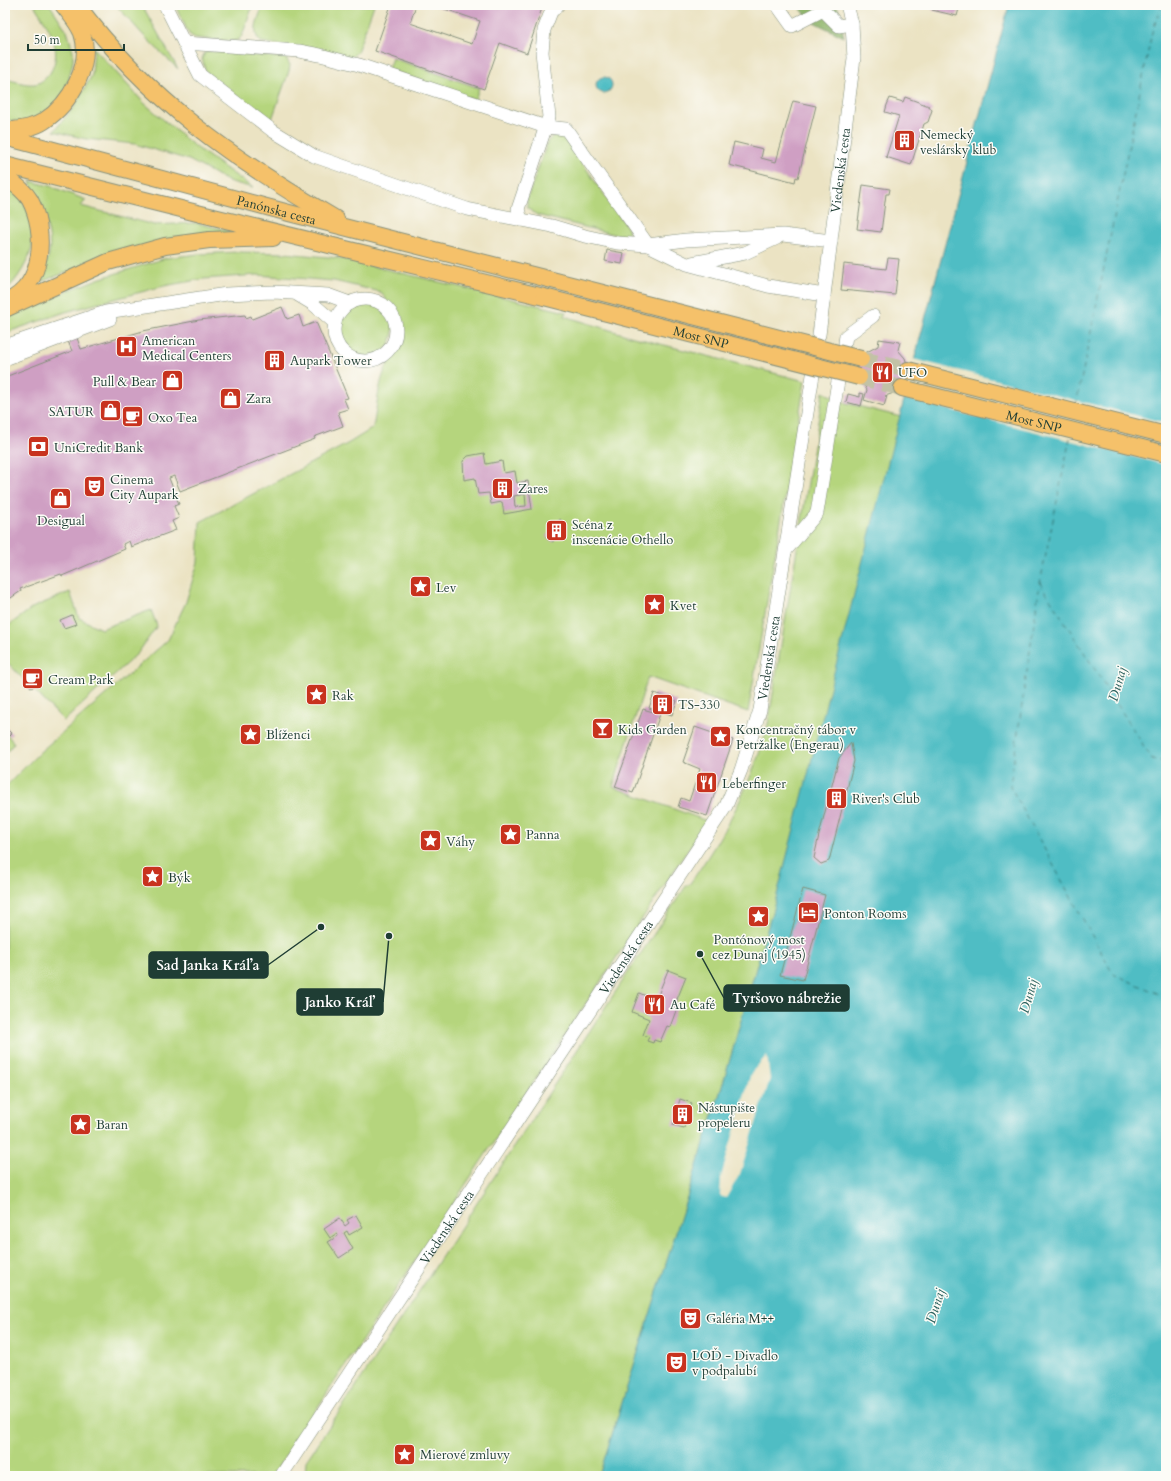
<svg xmlns="http://www.w3.org/2000/svg" width="1171" height="1481" font-family="Cardo,serif">
	<rect width="100%" height="100%" fill="#fdfcf7"/>
	<filter id="ink" filterUnits="userSpaceOnUse"><feTurbulence type="fractalNoise" baseFrequency=".025" numOctaves="2"/><feDisplacementMap in="SourceGraphic" scale="8" xChannelSelector="R" yChannelSelector="G"/><feConvolveMatrix kernelMatrix="1 2 1 2 8 2 1 2 1" color-interpolation-filters="sRGB"/></filter>
	<filter id="wash" filterUnits="userSpaceOnUse"><feTurbulence type="fractalNoise" baseFrequency=".012" numOctaves="4" result="noise"/><feDisplacementMap in="SourceGraphic" scale="16" xChannelSelector="R" yChannelSelector="G"/><feGaussianBlur stdDeviation="0.9" result="paint"/><feColorMatrix in="noise" values="0 0 0 0 0 0 0 0 0 0 0 0 0 0 0 0 0 1.4 0 .05"/><feComposite in="paint" operator="in"/></filter>
	<g filter="url(#wash)">
		<rect width="100%" height="100%" fill="#ebe3c3"/>
		<path fill="#b5d57d" stroke="#6a8958" d="M34,5H50L67,31L73,51V61L67,87L63,95L41,117L23,122L5,120V79C15,81 25,85 35,84C41,83 46,78 50,73C65,49 47,25 34,5Z
			M116,5H142L178,69L144,36Z
			M175,5H253L242,36L238,40L232,41L195,38L189,34Z
			M263,5H374L357,52L352,57L261,42C250,32 259,18 263,5Z
			M94,48L144,103L193,145L253,188L228,181L189,160L135,144L86,139L54,131L75,106L92,75Z
			M208,51L286,58L290,65L289,71L272,119L265,118L206,72L202,59L204,54Z
			M392,58L479,88L475,100L388,69Z
			M553,136L564,137L627,227L629,231L625,237L537,215L527,208V199L548,141Z
			M30,181L50,186L86,200L81,206L154,225L196,223L234,232L90,264L37,283C40,276 44,268 47,261C57,234 38,205 30,181Z
			M5,184C24,194 37,225 32,246C29,261 17,281 5,291V260L8,249L5,236Z
			M239,252L284,253L338,258L566,312L564,316L633,337L805,381L748,712L648,677L613,787L707,821L272,1476H5V787L40,752L168,640L186,602L198,562L200,522L349,443L373,428C376,413 377,397 381,382C385,365 401,343 399,327C397,313 388,303 381,292L334,281L258,275L203,279L164,286L65,312L5,333V315L98,279L166,258L199,254Z
			M337 330a28 28 0 1 1 56 0a28 28 0 1 1-56 0Z
			M823,392L846,403L901,417L777,895L725,1077L599,1476H305L306,1461C435,1271 558,1076 686,886L689,885C724,835 753,783 768,724Z
			M70,592L79,618L101,629L151,610L157,626L138,653L64,721L5,660V628L34,607Z
			M5,732L14,743L5,754Z"/>
		<path fill="#90b66c" stroke="#587a50" d="M797,5H837L844,37L812,21Z"/>
		<path fill="#4fbdc4" stroke="#377d7c" d="M1009,5H1166V1476H599L725,1077L777,895L916,353Z
			M596 85a8 8 0 1 1 16 0a8 8 0 1 1-16 0Z"/>
		<path fill="#ebe3c3" d="M913,359L1166,423V465L903,398Z
			M767,1055L770,1079L740,1174L726,1198L720,1196L721,1177L751,1073Z"/>
		<g fill="none" stroke-linecap="round" stroke-linejoin="round">
			<path stroke="#2d635f" stroke-width="1" stroke-dasharray="5 4" stroke-linecap="butt" d="M1076,405L1152,32L1162,5
				M1070,438L1040,583L1010,786L1113,974L1166,997
				M1040,583L1152,759L1166,762"/>
		</g>
		<g id="blocks">
			<path fill="#cf9fc3" fill-rule="evenodd" d="M391,5H416L410,23L472,44L480,21L433,5H543L527,53L500,43L484,89L375,51Z
				M933,5H960L957,16L932,10Z
				M905,97L929,106L932,110L928,122L924,124L911,165L886,157L899,116L885,112L887,105L890,98L903,102Z
				M793,101L816,106L798,178L796,177L795,182L729,165L734,142L763,149L761,158L776,162Z
				M863,185L890,189L889,194H886L881,232L857,229Z
				M607,250L624,253L622,264L605,261Z
				M888,258L899,259L895,295L841,290L844,264L886,269Z
				M282,307L287,319L299,315L303,327L316,322L348,398L344,399L348,409L338,412L343,426L314,437L315,439L180,491L174,476L169,478L179,504L174,506L179,518L172,521L176,530L131,547L129,541L123,544L125,549L62,576L61,574L20,589L21,591L5,602V377L72,351L68,341L77,338L81,349L143,331L199,320L245,315L246,318L251,316L252,319Z
				M879,339L900,342L898,350L905,358L907,364L908,377L905,382L897,392L885,396H887L884,406L864,400L867,390L860,379L858,373L859,363L865,353L878,346Z
				M860,393L864,394L861,406L846,402L848,394L860,397Z
				M484,453L486,464L502,461L504,473L515,471L517,483L528,481L532,509L504,514L502,502L491,504L489,493L478,494L475,478L464,480L463,461L468,456ZM525,494L526,506L515,507L514,496Z
				M560,519L567,525L553,542L546,537Z
				M72,615L76,624L64,628L60,620Z
				M34,670L42,678L32,688L24,681Z
				M654,693L677,701L672,715L649,708Z
				M643,709L660,714L633,793L615,787Z
				M5,727L12,734L10,736L5,730Z
				M695,727L733,740L707,816L678,807L681,798L689,801L700,769L683,762Z
				M851,743L854,761L829,861L821,864L814,858L819,835L839,758Z
				M803,889L825,895L803,980L780,975Z
				M668,970L686,977L674,1007L677,1008L670,1027L667,1026L660,1042L654,1040L653,1043L647,1041L649,1037L643,1035L649,1019L632,1012L639,993L656,1000Z
				M680,1099L692,1103L684,1128L673,1125Z
				M356,1215L363,1227L349,1235L347,1231L344,1233L353,1249L339,1258L328,1242L338,1236L337,1233L330,1238L324,1229L340,1218L345,1226L349,1223L347,1220Z"/>
		</g>
	</g>
	<g filter="url(#ink)">
		<use href="#blocks" fill-opacity="0" stroke="#85907c" stroke-width="1"/>
		<g fill="none" stroke-linecap="round" stroke-linejoin="round">
			<path stroke="#c2c2a6" stroke-width="16" stroke-dasharray="16 8" stroke-linecap="butt" d="M861,359L908,370
				M859,377L902,388"/>
			<defs>
				<g id="minor">
					<path d="M165,5L200,75L273,131L314,156L467,209L552,226L585,236L617,243L648,245L686,240L783,235L831,241"/>
					<path d="M777,5L792,26L823,10L839,26L852,24"/>
					<path d="M184,43L299,51L320,55L359,65L546,127L566,129L648,245L687,264L768,286L824,295"/>
					<path d="M521,220L518,209L549,117L542,52L544,30L551,12L558,5"/>
					<path d="M692,263L745,253L777,238"/>
					<path d="M298,295L313,304L335,323"/>
					<circle cx="365" cy="330" r="31"/>
					<path id="s1" d="M819,335L854,58L852,24L847,5"/>
					<path d="M845,342L846,336L873,316"/>
					<path d="M5,346L106,312L227,294L273,292L328,295L350,303"/>
					<path d="M5,359L110,319"/>
					<path d="M786,550L817,513L838,381"/>
					<path id="s2" d="M281,1476L726,806L741,770L760,710L813,375"/>
				</g>
				<g id="major">
					<path d="M77,5C150,101 232,159 336,219"/>
					<path d="M5,131C18,129 32,129 44,121C70,104 93,65 82,33C78,23 70,14 63,5"/>
					<path id="s3" d="M5,137L289,213L740,328"/>
					<path d="M5,165L201,214L544,297"/>
					<path d="M5,177C14,183 24,190 30,200C46,231 45,284 8,301"/>
					<path d="M5,309L108,262L165,246L209,240L273,238"/>
					<path d="M908,370L1166,435"/>
					<path id="s4" d="M902,388L1166,454"/>
				</g>
			</defs>
			<use href="#minor" stroke="#85907c" stroke-width="14"/>
			<use href="#major" stroke="#85907c" stroke-width="18"/>
			<use href="#minor" stroke="#fff" stroke-width="13"/>
			<use href="#major" stroke="#f5c16b" stroke-width="16"/>
			<defs>
				<g id="major-bridge">
					<path id="s5" d="M544,297L859,377"/>
					<path d="M740,328L861,359"/>
				</g>
			</defs>
			<use href="#major-bridge" stroke="#85907c" stroke-width="18" stroke-linecap="butt"/>
			<use href="#major-bridge" stroke="#f5c16b" stroke-width="16"/>
		</g>
	</g>
	<defs>
		<symbol id="building-square" viewBox="-11 -11 22 22"><rect x="-9" y="-9" width="18" height="18" rx="4" fill="#c8321e" stroke="#fdfcf7"/><path d="M-4-6H4V6H1V3H-1V6H-4ZM-2.5-4.3h1.7v1.8h-1.7ZM.8-4.3h1.7v1.8H.8ZM-2.5-1h1.7V.8h-1.7ZM.8-1h1.7V.8H.8Z" fill="#fff"/></symbol>
		<symbol id="hospital-square" viewBox="-11 -11 22 22"><rect x="-9" y="-9" width="18" height="18" rx="4" fill="#c8321e" stroke="#fdfcf7"/><path d="M-5-5h3v3.5h4V-5h3V5h-3V1.5h-4V5h-3Z" fill="#fff"/></symbol>
		<symbol id="restaurant-square" viewBox="-11 -11 22 22"><rect x="-9" y="-9" width="18" height="18" rx="4" fill="#c8321e" stroke="#fdfcf7"/><path d="M-5-6h1v4h1v-4h1v4h1v-4h1v5L-1.5 .5V6h-2V.5L-5-1ZM5-6V6H3V1.5H1.5Q1.5-4 5-6Z" fill="#fff"/></symbol>
		<symbol id="shop-square" viewBox="-11 -11 22 22"><rect x="-9" y="-9" width="18" height="18" rx="4" fill="#c8321e" stroke="#fdfcf7"/><path d="M-5-2.5h2.3a2.7 3.5 0 0 1 5.4 0H5L5.5 6h-11ZM-1.5-2.5h3a1.5 2.3 0 0 0-3 0Z" fill="#fff"/></symbol>
		<symbol id="cafe-square" viewBox="-11 -11 22 22"><rect x="-9" y="-9" width="18" height="18" rx="4" fill="#c8321e" stroke="#fdfcf7"/><path d="M-5.5-4.5H6V0H3Q3 3.5 0 3.5H-2.5Q-5.5 3.5-5.5 0ZM3-3.2v2h1.7v-2ZM-6 4.5H4V6H-6Z" fill="#fff"/></symbol>
		<symbol id="bank-square" viewBox="-11 -11 22 22"><rect x="-9" y="-9" width="18" height="18" rx="4" fill="#c8321e" stroke="#fdfcf7"/><path d="M-6-4H6V4H-6ZM0-2.3a2.3 2.3 0 1 0 0 4.6a2.3 2.3 0 1 0 0-4.6Z" fill="#fff"/></symbol>
		<symbol id="theatre-square" viewBox="-11 -11 22 22"><rect x="-9" y="-9" width="18" height="18" rx="4" fill="#c8321e" stroke="#fdfcf7"/><path d="M-5-5.5Q0-4 5-5.5V0Q5 5 0 6Q-5 5-5 0ZM-3.3-2.5H-1v1.5H-3.3ZM1-2.5H3.3v1.5H1ZM-2.8 1Q0 5.5 2.8 1Z" fill="#fff"/></symbol>
		<symbol id="sight-square" viewBox="-11 -11 22 22"><rect x="-9" y="-9" width="18" height="18" rx="4" fill="#c8321e" stroke="#fdfcf7"/><path d="M0-6L1.8-2.2L6-1.7L2.9 1.2L3.7 5.4L0 3.3L-3.7 5.4L-2.9 1.2L-6-1.7L-1.8-2.2Z" fill="#fff"/></symbol>
		<symbol id="bar-square" viewBox="-11 -11 22 22"><rect x="-9" y="-9" width="18" height="18" rx="4" fill="#c8321e" stroke="#fdfcf7"/><path d="M-6-5H6L.8 .8V4.5H3.5V6h-7V4.5H-.8V.8Z" fill="#fff"/></symbol>
		<symbol id="hotel-square" viewBox="-11 -11 22 22"><rect x="-9" y="-9" width="18" height="18" rx="4" fill="#c8321e" stroke="#fdfcf7"/><path d="M-6-4.5h1.5V1H6V5H4.5V3h-9V5H-6ZM-4 0a1.8 1.8 0 1 1 3.6 0ZM.5 0V-2.5h3Q6-2.5 6 0Z" fill="#fff"/></symbol>
	</defs>
	<g fill-rule="evenodd">
		<use href="#building-square" x="892" y="128" width="25" height="25"/>
		<use href="#hospital-square" x="114" y="334" width="25" height="25"/>
		<use href="#building-square" x="262" y="348" width="25" height="25"/>
		<use href="#restaurant-square" x="870" y="360" width="25" height="25"/>
		<use href="#shop-square" x="160" y="368" width="25" height="25"/>
		<use href="#shop-square" x="218" y="386" width="25" height="25"/>
		<use href="#shop-square" x="98" y="398" width="25" height="25"/>
		<use href="#cafe-square" x="120" y="404" width="25" height="25"/>
		<use href="#bank-square" x="26" y="434" width="25" height="25"/>
		<use href="#theatre-square" x="82" y="474" width="25" height="25"/>
		<use href="#building-square" x="490" y="476" width="25" height="25"/>
		<use href="#shop-square" x="48" y="486" width="25" height="25"/>
		<use href="#building-square" x="544" y="518" width="25" height="25"/>
		<use href="#sight-square" x="408" y="574" width="25" height="25"/>
		<use href="#sight-square" x="642" y="592" width="25" height="25"/>
		<use href="#cafe-square" x="20" y="666" width="25" height="25"/>
		<use href="#sight-square" x="304" y="682" width="25" height="25"/>
		<use href="#building-square" x="650" y="692" width="25" height="25"/>
		<use href="#bar-square" x="590" y="716" width="25" height="25"/>
		<use href="#sight-square" x="238" y="722" width="25" height="25"/>
		<use href="#sight-square" x="708" y="724" width="25" height="25"/>
		<use href="#restaurant-square" x="694" y="770" width="25" height="25"/>
		<use href="#building-square" x="824" y="786" width="25" height="25"/>
		<use href="#sight-square" x="498" y="822" width="25" height="25"/>
		<use href="#sight-square" x="418" y="828" width="25" height="25"/>
		<use href="#sight-square" x="140" y="864" width="25" height="25"/>
		<use href="#hotel-square" x="796" y="900" width="25" height="25"/>
		<use href="#sight-square" x="746" y="904" width="25" height="25"/>
		<use href="#restaurant-square" x="642" y="992" width="25" height="25"/>
		<use href="#building-square" x="670" y="1102" width="25" height="25"/>
		<use href="#sight-square" x="68" y="1112" width="25" height="25"/>
		<use href="#theatre-square" x="678" y="1306" width="25" height="25"/>
		<use href="#theatre-square" x="664" y="1350" width="25" height="25"/>
		<use href="#sight-square" x="392" y="1442" width="25" height="25"/>
	</g>
	<g text-anchor="middle" stroke-width="3" stroke-linejoin="round" paint-order="stroke">
		<g font-size="13" fill="#1f3d34" stroke="#fdfcf7" text-anchor="start">
			<text x="920" y="139">Nemecký<tspan x="920" dy="15">veslársky klub</tspan></text>
			<text x="142" y="345">American<tspan x="142" dy="15">Medical Centers</tspan></text>
			<text x="290" y="365">Aupark Tower</text>
			<text x="898" y="377">UFO</text>
			<text x="156" y="386" text-anchor="end">Pull &amp; Bear</text>
			<text x="246" y="403">Zara</text>
			<text x="94" y="416" text-anchor="end">SATUR</text>
			<text x="148" y="422">Oxo Tea</text>
			<text x="54" y="452">UniCredit Bank</text>
			<text x="110" y="484">Cinema<tspan x="110" dy="15">City Aupark</tspan></text>
			<text x="518" y="493">Zares</text>
			<text x="61" y="525" text-anchor="middle">Desigual</text>
			<text x="572" y="529">Scéna z<tspan x="572" dy="15">inscenácie Othello</tspan></text>
			<text x="436" y="592">Lev</text>
			<text x="670" y="610">Kvet</text>
			<text x="48" y="684">Cream Park</text>
			<text x="332" y="700">Rak</text>
			<text x="678" y="709">TS-330</text>
			<text x="618" y="734">Kids Garden</text>
			<text x="736" y="734">Koncentračný tábor v<tspan x="736" dy="15">Petržalke (Engerau)</tspan></text>
			<text x="266" y="739">Blíženci</text>
			<text x="722" y="788">Leberfinger</text>
			<text x="852" y="803">River's Club</text>
			<text x="526" y="839">Panna</text>
			<text x="446" y="846">Váhy</text>
			<text x="168" y="882">Býk</text>
			<text x="824" y="918">Ponton Rooms</text>
			<text x="759" y="944" text-anchor="middle">Pontónový most<tspan x="759" dy="15">cez Dunaj (1945)</tspan></text>
			<text x="670" y="1009">Au Café</text>
			<text x="698" y="1112">Nástupište<tspan x="698" dy="15">propeleru</tspan></text>
			<text x="96" y="1129">Baran</text>
			<text x="706" y="1323">Galéria M++</text>
			<text x="692" y="1360">LOĎ - Divadlo<tspan x="692" dy="15">v podpalubí</tspan></text>
			<text x="420" y="1459">Mierové zmluvy</text>
		</g>
		<g font-size="13" fill="#1f3d34" stroke="#fdfcf7">
			<text dy="5" stroke="none"><textPath href="#s1" startOffset="166">Viedenská cesta</textPath></text>
			<text dy="5" stroke="none"><textPath href="#s3" startOffset="281">Panónska cesta</textPath></text>
			<text dy="5" stroke="none"><textPath href="#s5" startOffset="162">Most SNP</textPath></text>
			<text dy="5" stroke="none"><textPath href="#s4" startOffset="136">Most SNP</textPath></text>
			<text dy="5" stroke="none"><textPath href="#s2" startOffset="959">Viedenská cesta</textPath></text>
			<text dy="5" stroke="none"><textPath href="#s2" startOffset="623">Viedenská cesta</textPath></text>
			<text dy="5" stroke="none"><textPath href="#s2" startOffset="299">Viedenská cesta</textPath></text>
		</g>
		<g font-size="14" font-style="italic" fill="#2d635f" stroke="#fdfcf7">
			<text transform="translate(1117 684) rotate(-74)" y="5">Dunaj</text>
			<text transform="translate(1028 996) rotate(-74)" y="5">Dunaj</text>
			<text transform="translate(935 1306) rotate(-73)" y="5">Dunaj</text>
		</g>
	</g>
	<path fill="none" stroke="#1f3d34" stroke-width="1.5" d="M321 927L268 965M700 954L724 998M389 936L383 1002"/>
	<g fill="#1f3d34" stroke="#fdfcf7" stroke-width="1.5">
		<circle cx="321" cy="927" r="4"/>
		<circle cx="700" cy="954" r="4"/>
		<circle cx="389" cy="936" r="4"/>
	</g>
	<g fill="#1f3d34" stroke="#1f3d34" stroke-width="1.5">
		<rect x="149" y="952" width="119" height="26" rx="4"/>
		<rect x="724" y="985" width="125" height="26" rx="4"/>
		<rect x="297" y="989" width="86" height="26" rx="4"/>
	</g>
	<g font-size="14" text-anchor="middle" font-weight="bold" fill="#fff">
		<text x="208" y="970">Sad Janka Kráľa</text>
		<text x="787" y="1003">Tyršovo nábrežie</text>
		<text x="340" y="1007">Janko Kráľ</text>
	</g>
	<rect width="1171" height="1481" fill="none" stroke="#fdfcf7" stroke-width="20"/>
	<path d="M28 44v6h96v-6" fill="none" stroke="#1f3d34" stroke-width="2"/>
	<text x="34" y="44" font-size="12" fill="#1f3d34" stroke="#fdfcf7" stroke-width="3" paint-order="stroke">50 m</text>
</svg>
